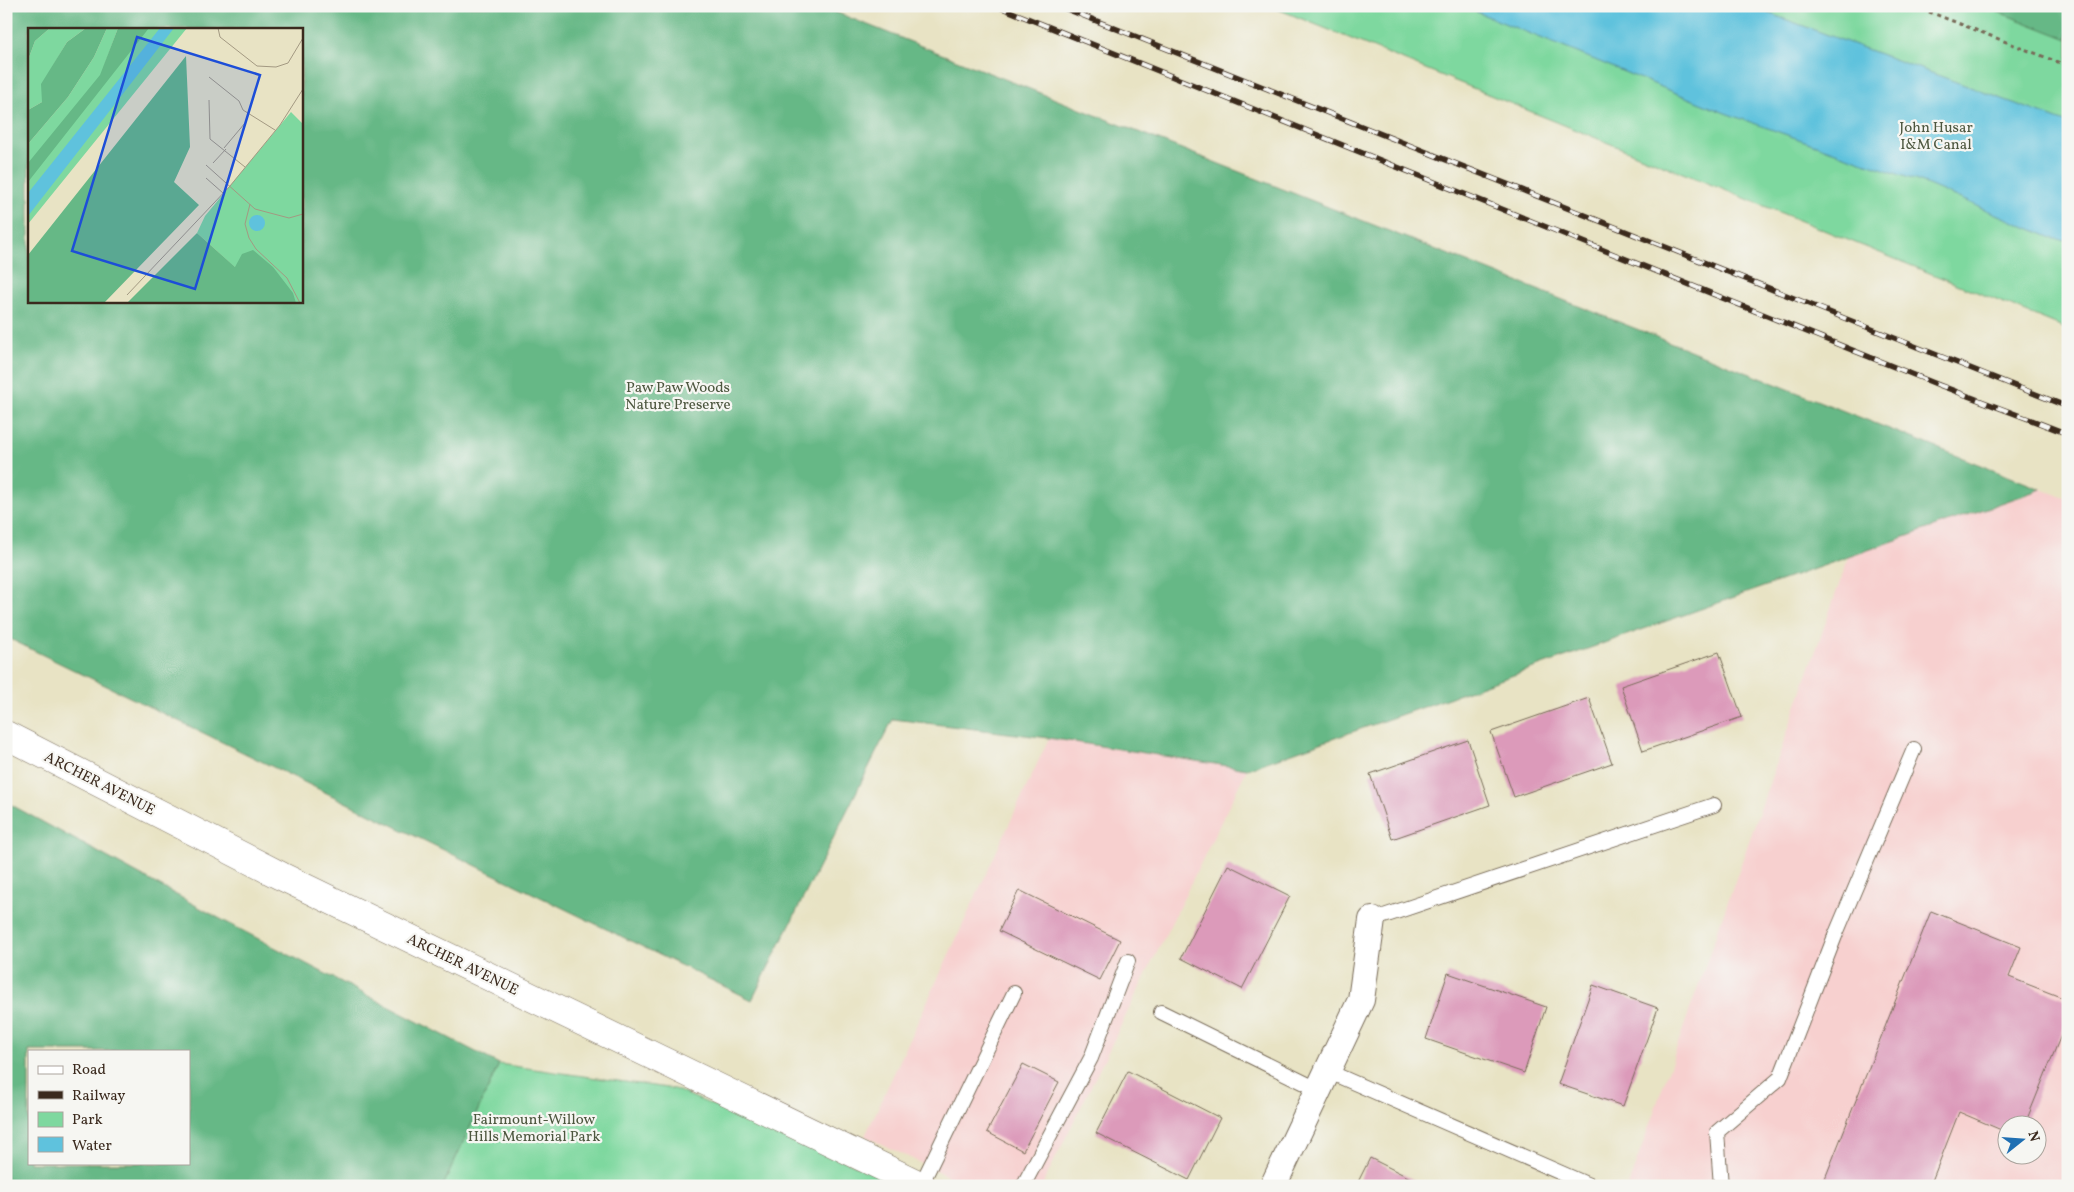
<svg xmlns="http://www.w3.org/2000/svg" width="2074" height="1192" font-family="Vollkorn,serif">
	<rect width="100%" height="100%" fill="#f6f6f2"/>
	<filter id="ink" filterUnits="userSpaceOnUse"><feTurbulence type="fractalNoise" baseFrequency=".02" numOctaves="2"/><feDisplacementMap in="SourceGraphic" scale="10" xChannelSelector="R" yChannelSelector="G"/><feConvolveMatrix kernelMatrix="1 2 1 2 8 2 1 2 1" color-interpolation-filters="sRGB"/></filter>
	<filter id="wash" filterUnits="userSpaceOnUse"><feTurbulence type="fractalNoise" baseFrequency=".0096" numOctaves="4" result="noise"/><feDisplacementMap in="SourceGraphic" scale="20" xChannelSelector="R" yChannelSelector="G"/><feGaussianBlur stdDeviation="1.12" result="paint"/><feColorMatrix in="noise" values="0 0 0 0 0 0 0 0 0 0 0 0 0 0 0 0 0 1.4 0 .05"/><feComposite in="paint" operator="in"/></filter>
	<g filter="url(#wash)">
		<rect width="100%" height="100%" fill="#e8e3c4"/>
		<path fill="#f7d0cf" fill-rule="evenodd" d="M2041,489L2068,499V1186H1628L1849,556ZM2006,1124H2036V1154H2006Z
			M1049,738L1247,769L1042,1186H968L865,1136Z"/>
		<path fill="#7ed89f" stroke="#5c815e" d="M1270,6H2068V329Z
			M499,1064L674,1089L905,1186H443Z"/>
		<path fill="#66b886" stroke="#507152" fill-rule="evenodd" d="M6,6H820L2041,489L1247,769L1049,738L893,719L752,1000L6,637ZM29,29H301V301H29Z
			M1983,6H2068V39Z
			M6,802L226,922L499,1064L443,1186H6ZM29,1051H189V1163H29Z"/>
		<path fill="#5fc2dd" stroke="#4d767e" d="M1462,6H1749L2068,123V240L2054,239L1926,184L1725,113Z"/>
		<g id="blocks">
			<path fill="#dc9aba" d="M1719,652L1742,717L1643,751L1621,686Z
				M1589,698L1612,763L1514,797L1491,732Z
				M1468,740L1490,805L1392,839L1370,774Z
				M1228,865L1290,896L1242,989L1181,958Z
				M1019,890L1120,940L1100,980L999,931Z
				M1931,911L2021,947L2009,977L2068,1000V1018L2025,1124H2006V1132L1959,1112L1930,1186H1822Z
				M1448,973L1546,1007L1524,1073L1426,1039Z
				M1593,985L1658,1008L1623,1106L1558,1084Z
				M1023,1064L1059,1082L1023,1151L987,1132Z
				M1128,1071L1220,1118L1189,1180L1096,1133Z
				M1370,1158L1426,1186H1356Z"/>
		</g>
	</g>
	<g filter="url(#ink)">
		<use href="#blocks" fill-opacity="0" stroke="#786b58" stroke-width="1"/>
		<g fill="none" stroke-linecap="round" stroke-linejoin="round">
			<defs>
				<path id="service" d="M1372,920L1714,805
					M1161,1012L1319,1090
					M1327,1071L1591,1186
					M921,1185L1014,993
					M1023,1186L1091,1058L1128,961
					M1721,1186L1717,1132L1780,1078L1835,936L1914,749"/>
				<path id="minor" d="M1273,1186L1361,1000L1372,920"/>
				<path id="primary" d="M6,735L281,876L922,1186"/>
			</defs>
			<use href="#service" stroke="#786b58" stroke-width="16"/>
			<use href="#minor" stroke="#786b58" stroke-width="28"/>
			<use href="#primary" stroke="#786b58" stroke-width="29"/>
			<path stroke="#786b58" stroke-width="3" stroke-dasharray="4 4" stroke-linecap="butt" d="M1914,6L2068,66"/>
			<use href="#service" stroke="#fff" stroke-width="14"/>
			<use href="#minor" stroke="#fff" stroke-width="26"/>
			<use href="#primary" stroke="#fff" stroke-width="28"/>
			<defs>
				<path id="rail" d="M997,6L1939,385L2068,434
					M1059,6L2068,407"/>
			</defs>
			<use href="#rail" stroke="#3b2a1e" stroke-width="5.5"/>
			<use href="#rail" stroke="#f6f6f2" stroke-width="4" stroke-dasharray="11" stroke-linecap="butt"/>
		</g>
	</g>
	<g text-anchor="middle" stroke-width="4.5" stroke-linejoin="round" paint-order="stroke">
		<g font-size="15" fill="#4c563e" stroke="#f6f6f2">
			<text x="1936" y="132">John Husar<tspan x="1936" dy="17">I&amp;M Canal</tspan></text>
			<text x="678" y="392">Paw Paw Woods<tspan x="678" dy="17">Nature Preserve</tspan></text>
			<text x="534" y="1124">Fairmount-Willow<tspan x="534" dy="17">Hills Memorial Park</tspan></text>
		</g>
		<g font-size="15" fill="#3b2a1e" stroke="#f6f6f2">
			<text transform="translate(100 783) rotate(27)" y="5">ARCHER AVENUE</text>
			<text transform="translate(463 964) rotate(26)" y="5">ARCHER AVENUE</text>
		</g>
	</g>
	<g transform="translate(28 28)">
		<rect width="275" height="275" fill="#e8e3c4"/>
		<path d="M22,0H58L39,14L14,56V74L0,82V32L7,13ZM79,0H90L76,38L109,0H159L0,196V116L40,69L66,29ZM263,84L275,96V275H240V269L169,205L177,188Z" fill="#7ed89f"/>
		<path d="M0,0H22L7,13L0,32ZM58,0H79L66,29L40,69L0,116V82L14,74L13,56L39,14ZM90,0H121L0,154V135L72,47ZM158,28L162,119L146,154L171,177L76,275H0V227ZM169,205L207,239L214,226L225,222L245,239L265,265L268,275H99Z" fill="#66b886"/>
		<path d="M132,0H146L0,188V165ZM221 195a8 8 0 1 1 16 0a8 8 0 1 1-16 0Z" fill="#5fc2dd"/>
		<path fill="none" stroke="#a39982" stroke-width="1" d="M190,0L192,9L229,38L248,39L260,35L275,10M181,49L211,73L215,82L247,102M181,72L182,111L217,139M196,120L217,95M185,135L198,121M178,137L227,181L261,190L275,186M178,150L195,165M222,176L217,196L221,210L228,221L259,250L272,275M99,267L202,158L252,97L275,61"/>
		<path fill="#1d4ed8" fill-opacity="0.15" stroke="#1d4ed8" stroke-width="2.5" d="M109,9L232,47L167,261L44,223Z"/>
		<rect width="275" height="275" fill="none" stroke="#3b2a1e" stroke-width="2.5"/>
	</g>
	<rect width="2074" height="1192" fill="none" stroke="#f6f6f2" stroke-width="25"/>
	<rect x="28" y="1050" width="162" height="115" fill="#f6f6f2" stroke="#aba49d"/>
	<rect x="38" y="1066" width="25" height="8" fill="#ffffff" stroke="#aba49d"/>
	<text x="72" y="1074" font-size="15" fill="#3b2a1e">Road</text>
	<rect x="38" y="1091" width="25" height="8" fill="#3b2a1e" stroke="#aba49d"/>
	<text x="72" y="1100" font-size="15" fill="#3b2a1e">Railway</text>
	<rect x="38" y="1112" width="25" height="15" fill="#7ed89f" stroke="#aba49d"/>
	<text x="72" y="1124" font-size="15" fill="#3b2a1e">Park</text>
	<rect x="38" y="1137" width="25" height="15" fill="#5fc2dd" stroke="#aba49d"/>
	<text x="72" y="1150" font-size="15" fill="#3b2a1e">Water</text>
	<g transform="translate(2022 1140) rotate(73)"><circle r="24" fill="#f6f6f2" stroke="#aba49d"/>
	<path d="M0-4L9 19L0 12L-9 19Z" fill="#1f6fb2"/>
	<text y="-8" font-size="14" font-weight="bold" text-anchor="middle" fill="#3b2a1e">N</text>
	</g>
</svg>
